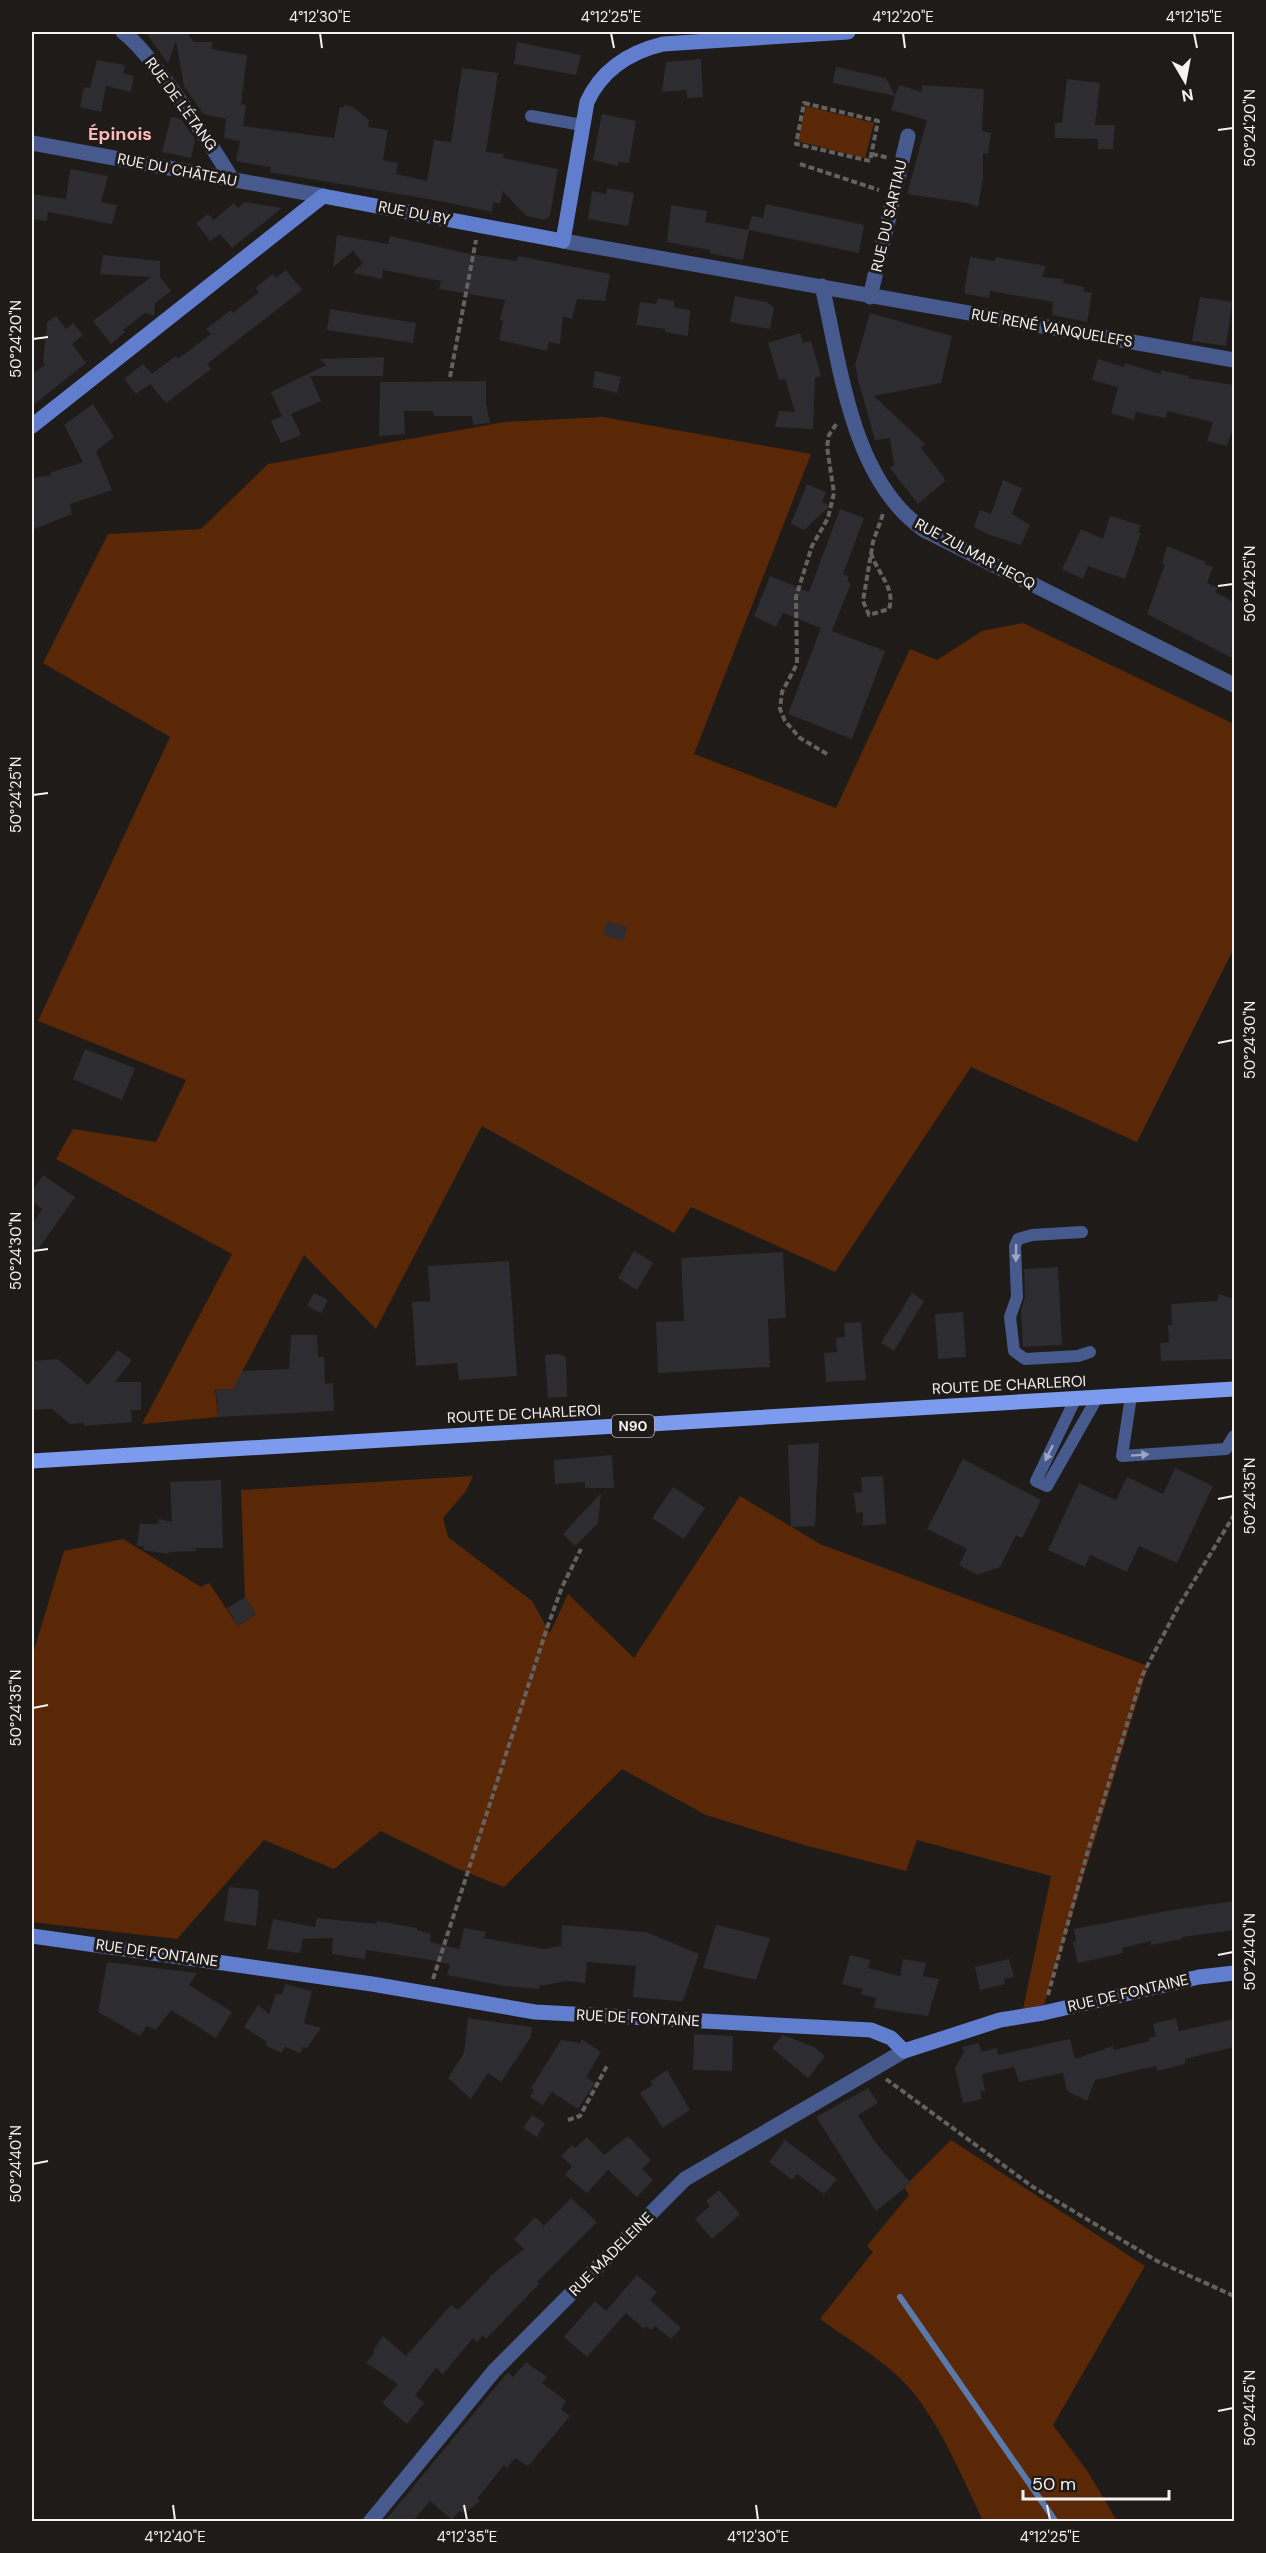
<svg xmlns="http://www.w3.org/2000/svg" width="1266" height="2553" font-family="'DM Sans',sans-serif">
	<rect width="100%" height="100%" fill="#1e1b19"/>
	<path fill="#5b2807" d="M806,106L874,123L865,158L797,141Z
		M603,417L811,454L694,754L836,808L910,649L937,660L982,631L1023,623L1234,724V948L1137,1142L971,1067L835,1272L691,1207L674,1233L482,1126L376,1329L304,1255L233,1389H215L218,1417L142,1424L232,1254L56,1159L73,1129L156,1142L186,1080L38,1021L170,737L43,663L108,534L201,529L268,464L505,422Z
		M473,1476L466,1491L443,1518L448,1537L532,1601L550,1633L568,1594L634,1658L740,1496L820,1544L1148,1666L1044,2005L1023,2009L1051,1876L917,1840L906,1871L804,1845L706,1815L622,1769L504,1887L456,1868L381,1831L334,1869L264,1840L177,1939L32,1922V1657L64,1551L123,1539L201,1587L209,1583L238,1626L256,1614L245,1597L241,1490Z
		M951,2140L1145,2266L1053,2425L1088,2472L1117,2521H983C964,2481 946,2437 919,2400C895,2366 853,2343 820,2319L873,2252L867,2246L909,2195L904,2187Z"/>
	<g fill="none" stroke-linecap="round" stroke-linejoin="round">
		<path stroke="#5a7aac" stroke-width="6" d="M900,2297L1056,2522"/>
	</g>
	<path fill="#2d2c30" d="M146,32H186L194,42H213L211,49L247,55L241,104L246,105L243,126L334,138L340,107L344,108V105L353,107L369,120L368,127L388,130L383,160L398,163L396,174L427,181L434,140L451,142L462,68L498,73L486,152L504,154L503,158L558,169L550,216L544,220L526,216L503,191L500,204L493,202L492,212L434,200L270,172L271,167L236,161L240,141L224,138L226,119L203,114L184,86L176,41L168,64Z
		M517,42L581,55L576,75L514,64Z
		M701,59L703,97L687,98V90L662,92L666,62Z
		M97,60L125,65L123,73L134,76L131,92L106,86L101,112L80,107L84,87L90,88Z
		M836,67L886,78L895,96L899,85L922,92V85L984,89L982,131L991,133L988,154L983,153V179L978,207L968,203L907,194L927,120L891,110L895,96L833,83Z
		M1067,79L1100,83L1095,125H1115L1113,149H1098V139L1055,138V123H1062Z
		M602,114L636,121L629,163L618,162V166L593,160Z
		M171,117L181,119L195,139L191,158L162,152Z
		M70,169L108,176L101,202L117,205L112,224L48,212L47,221L32,219V194L66,199Z
		M607,188L634,193L628,226L588,219L592,191L606,194Z
		M245,202L282,208L232,248L220,234L208,242L209,239L196,223L208,214L214,220L234,203L238,208Z
		M766,204L864,225L859,253L749,230L743,260L709,253L710,250L667,242L671,205L707,211L705,222L748,230L752,216L763,218Z
		M337,235L388,244L390,236L470,254L517,261L518,256L610,274L605,301L577,299L572,319L563,316L560,344L549,342L547,351L499,340L503,321L500,320L505,300L439,289L441,281L383,270L382,279L353,273L363,263L353,251L333,267Z
		M103,255L160,261V277L171,291L155,303L154,316L145,313L123,330L125,332L111,344L93,321L151,277L100,274Z
		M970,257L995,261L996,257L1046,266L1042,277L1064,279L1063,283L1084,287L1083,291L1092,293L1087,322L1052,315L1053,302L990,291L989,298L966,294L964,292Z
		M286,270L302,290L207,364L211,369L166,403L150,384L136,394L124,379L143,364L152,374L176,356L178,359L211,334L206,329L231,310L233,313L259,292L255,288L273,274L276,278Z
		M735,296L767,302L774,308L770,329L730,322Z
		M1200,297L1232,302L1226,346L1192,341Z
		M658,298L674,301V307L690,310L688,336L665,332V329L636,325L640,302L656,304Z
		M330,309L416,323L413,343L327,330Z
		M870,313L952,336L941,383L874,396L925,444L921,448L943,476L945,481L918,504L890,468L894,465L890,438L875,440L859,383L855,365Z
		M56,316L66,329L73,323L83,335L72,344L86,363L32,406V374L45,365L43,362L47,322Z
		M800,333L803,343L811,341L821,376L815,378L813,429L775,427L779,411L795,412L785,379L779,380L768,343Z
		M384,357L383,376H310L321,401L291,414L301,435L281,443L271,421L282,416L271,392L326,365L320,359Z
		M1098,359L1124,367L1125,363L1161,374V370L1189,376L1188,378L1234,385V424L1227,446L1207,441L1213,422L1167,411L1166,418L1136,412L1134,420L1111,413L1118,387L1092,380Z
		M595,371L621,377L617,393L593,387Z
		M486,381V404L490,423L473,425L472,416H434L433,411H404L405,434L379,436L380,382Z
		M93,404L114,437L96,451L112,490L70,504L72,514L32,530V478L51,475L50,473L83,462L64,425Z
		M1003,480L1022,488L1012,514L1030,525L1021,545L987,534L974,527L980,510L991,514Z
		M807,484L826,492L822,502L830,506L804,530L791,524Z
		M840,509L864,518L843,574L849,577L847,582L851,583L832,631L885,651L852,739L788,714L821,628L783,613L776,627L754,616L770,576L809,592Z
		M1110,516L1141,525L1138,533H1141L1125,579L1088,566L1083,579L1062,569L1081,529L1103,539Z
		M1167,546L1206,562L1205,564L1213,567L1207,583L1218,588L1215,592L1234,602V659L1147,614L1165,564L1162,563Z
		M607,921L627,927L624,941L603,935Z
		M85,1049L135,1068L122,1100L73,1079Z
		M43,1175L75,1197L32,1258V1225L42,1209L32,1201V1192Z
		M634,1251L653,1263L637,1290L618,1278Z
		M783,1252L786,1318L768,1319L770,1367L658,1373L656,1322L684,1321L681,1258Z
		M509,1261L517,1376L459,1380L457,1363L416,1366L412,1302L430,1301L428,1266Z
		M1058,1267L1062,1345L1023,1347L1021,1310L1025,1297L1024,1269Z
		M314,1293L328,1300L321,1313L307,1306Z
		M912,1293L924,1301L894,1351L881,1343Z
		M1219,1294L1233,1299L1234,1359L1161,1361L1160,1343L1169,1342L1168,1325H1172L1171,1304L1217,1301Z
		M963,1312L966,1357L938,1359L935,1314Z
		M861,1322L866,1380L826,1382L824,1353L837,1352L836,1338L845,1337L844,1323Z
		M291,1335H317L318,1357H324L325,1384L333,1383L334,1411L218,1417L216,1389H233L242,1371L289,1369Z
		M118,1350L132,1360L115,1382H141V1410H131L132,1422L84,1426V1423L70,1424L52,1409L32,1410V1361L58,1359L88,1385Z
		M559,1354L566,1357L567,1397L548,1398L545,1355Z
		M819,1443L815,1526L791,1527L788,1445Z
		M612,1455L614,1488H585V1482L555,1484L554,1460Z
		M963,1459L1041,1500L1022,1538L1016,1535L1000,1567L977,1575L959,1565L967,1549L927,1529Z
		M1175,1468L1213,1486L1177,1563L1139,1546L1127,1572L1090,1555L1085,1567L1048,1550L1079,1483L1116,1500L1127,1477L1163,1494Z
		M883,1476L886,1524L863,1526V1512L856,1513L854,1493L862,1492L861,1477Z
		M221,1480L223,1548H194L197,1551L169,1552L168,1554L143,1550L144,1546H137L140,1524H158L159,1519L172,1522L170,1482Z
		M673,1487L705,1508L684,1539L652,1518Z
		M601,1493L598,1523L575,1546L563,1534Z
		M245,1597L256,1614L238,1626L227,1608Z
		M229,1887L259,1890L256,1926L224,1921Z
		M1234,1901V1930L1182,1937V1939L1151,1945V1941L1122,1948L1123,1953L1078,1963L1073,1942L1076,1941L1074,1929L1172,1910Z
		M317,1918L376,1924L377,1921L417,1928V1930L431,1934L430,1942L459,1949L464,1928L486,1932L484,1938L544,1949L561,1946L562,1925L646,1932L699,1954L683,2001H677L633,1997L636,1966L587,1962L585,1983L566,1981L539,1986V1989L504,1986L447,1975L450,1964L419,1958L366,1950L365,1959L332,1954L333,1938L303,1939L300,1953L267,1949L273,1919L315,1927Z
		M716,1925L770,1938L756,1980L703,1968Z
		M850,1955L870,1960L868,1968L900,1976L903,1959L926,1963L923,1976L939,1979L928,2016L874,2008L876,1998L861,1994L863,1989L842,1984Z
		M1009,1959L1014,1977L1004,1979L1005,1984L980,1990L975,1967Z
		M107,1962L197,1973L189,1985L232,2012L216,2038L171,2010L156,2030L147,2026L140,2036L98,2012Z
		M285,1984L312,1991L304,2023L321,2028L307,2048L303,2047L300,2053L285,2047L281,2053L265,2045L267,2042L244,2027L258,2005L269,2014L276,1994H282Z
		M468,2018L532,2027L531,2037L501,2082L488,2073L471,2099L448,2078L464,2053Z
		M1176,2018L1179,2031L1234,2019V2047L1185,2059V2064L1157,2071L1156,2066L1095,2080L1087,2101L1067,2091L1063,2073L1019,2082L1014,2067L982,2074L985,2091H980L982,2099L963,2103L955,2068L964,2052L962,2047L979,2043L981,2052L997,2048L998,2055L1070,2039L1075,2059L1113,2046L1114,2050L1150,2041L1149,2038L1156,2036L1153,2024Z
		M694,2034L733,2036L732,2071L693,2070Z
		M783,2035L814,2047L825,2056L808,2078L772,2048Z
		M582,2039L601,2052L586,2077L595,2083L578,2109L552,2092L543,2105L530,2097L534,2090L531,2088L561,2040L580,2043Z
		M667,2070L690,2110L663,2128L640,2093L653,2085L650,2082Z
		M868,2088L878,2103L858,2115L875,2142L911,2183L876,2211L816,2117Z
		M532,2115L545,2123L537,2137L523,2128Z
		M628,2136L651,2160L642,2169L653,2180L637,2197L608,2170L587,2193L565,2175L572,2166L561,2156L572,2145L575,2148L587,2137L604,2155Z
		M785,2140L837,2179L824,2194L797,2174L792,2180L769,2162Z
		M719,2190L740,2214L712,2239L695,2219L710,2206L706,2201Z
		M571,2198L597,2222L537,2282L539,2284L486,2339L483,2335L477,2342L473,2338L443,2374L436,2368L415,2395L424,2403L407,2424L382,2403L398,2384L366,2363L375,2352L373,2351L383,2336L406,2356L451,2305L458,2310L490,2278L489,2277L524,2249L514,2239L535,2217L544,2226Z
		M637,2275L657,2292L650,2300L681,2328L671,2339L655,2326L651,2330L646,2326L644,2329L626,2313L587,2357L564,2337L595,2301L606,2311Z
		M526,2362L547,2377L542,2383L566,2401L561,2409L570,2416L528,2466L515,2458L507,2468L504,2465L489,2484L477,2499L480,2501L465,2513L459,2511L452,2520L430,2501L412,2522H384L508,2372L513,2377Z"/>
	<g fill="none" stroke-linecap="round" stroke-linejoin="round">
		<path stroke="#64615f" stroke-width="4" stroke-dasharray="6 3" stroke-linecap="butt" d="M804,103L878,121L870,161L796,144Z
			M872,154L889,158
			M800,164L879,190
			M450,377L476,240
			M871,553C877,573 896,588 889,609L869,615L863,601L873,542L883,514
			M827,754L800,738L785,721L780,709L782,692L797,664L796,597L812,546L828,518L834,493L827,447L829,435L837,423
			M433,1979L547,1628L562,1587L581,1549
			M1048,1995L1089,1847L1142,1676L1177,1609L1234,1515
			M886,2079L1033,2187L1157,2261L1234,2296
			M568,2120L580,2116L608,2064"/>
		<path stroke="#475a8d" stroke-width="12" d="M531,116L582,125
			M1082,1232L1032,1235L1018,1239L1015,1246L1017,1297L1010,1317L1014,1351L1025,1359L1078,1356L1090,1352
			M1131,1396L1122,1456L1226,1449L1234,1436
			M1075,1400L1036,1481L1047,1486L1097,1398"/>
		<path stroke="#475a8d" stroke-width="15" d="M123,32C141,46 154,66 168,84C191,116 213,147 233,181
			M32,143L323,196
			M563,241L1234,360
			M822,286C841,367 851,479 924,530L1234,685
			M870,297L908,136
			M370,2522L494,2371L685,2179L904,2051"/>
		<path stroke="#607dce" stroke-width="15" d="M32,426L323,196L563,241L587,102C602,69 630,52 663,44L848,32
			M32,1936L372,1984L535,2012L871,2030L891,2038L904,2051L1000,2020L1043,2013L1199,1977L1234,1973"/>
		<path stroke="#7c9aee" stroke-width="15" d="M32,1461L1234,1389"/>
	</g>
	<defs><path id="oneway-solid" d="M-6-.8H1V-3.2L6.5 0L1 3.2V.8H-6Z" transform="scale(1.5)"/></defs>
	<g fill="#9ea6bf">
		<use href="#oneway-solid" transform="translate(1016 1253) rotate(91)"/>
		<use href="#oneway-solid" transform="translate(1049 1453) rotate(116)"/>
		<use href="#oneway-solid" transform="translate(1140 1455) rotate(-4)"/>
	</g>
	<path fill="none" stroke="#f5f3f1" stroke-width="2" d="M320,33L322,48M611,33L614,48M903,33L905,48M1194,33L1197,48M1218,130L1233,128M33,339L48,337M1218,586L1233,584M33,795L48,793M1218,1043L1233,1040M33,1251L48,1249M1218,1499L1233,1496M33,1708L48,1705M1218,1955L1233,1952M33,2164L48,2161M1218,2411L1233,2408M173,2505L175,2520M464,2505L467,2520M756,2505L758,2520M1047,2505L1050,2520"/>
	<g text-anchor="middle" stroke-width="6" stroke-linejoin="round" paint-order="stroke">
		<rect fill="#1e1b19" stroke="#b4b2b0" stroke-width="1.5" x="612" y="1415" width="42" height="22" rx="4.5"/>
		<g font-size="14" font-weight="bold" fill="#f5f3f1">
			<text x="633" y="1431">N90</text>
		</g>
		<g font-size="15" fill="#f5f3f1" stroke="#1e1b19">
			<text transform="translate(181 104) rotate(54)" y="5">RUE DE L'ÉTANG</text>
			<text transform="translate(177 170) rotate(11)" y="5">RUE DU CHÂTEAU</text>
			<text transform="translate(414 213) rotate(11)" y="5">RUE DU BY</text>
			<text transform="translate(889 216) rotate(-77)" y="5">RUE DU SARTIAU</text>
			<text transform="translate(1052 328) rotate(10)" y="5">RUE RENÉ VANQUELEFS</text>
			<text transform="translate(975 554) rotate(28)" y="5">RUE ZULMAR HECQ</text>
			<text transform="translate(1009 1385) rotate(-3)" y="5">ROUTE DE CHARLEROI</text>
			<text transform="translate(524 1414) rotate(-3)" y="5">ROUTE DE CHARLEROI</text>
			<text transform="translate(157 1953) rotate(8)" y="5">RUE DE FONTAINE</text>
			<text transform="translate(1128 1993) rotate(-13)" y="5">RUE DE FONTAINE</text>
			<text transform="translate(638 2018) rotate(3)" y="5">RUE DE FONTAINE</text>
			<text transform="translate(611 2254) rotate(-45)" y="5">RUE MADELEINE</text>
		</g>
		<g font-size="18" font-weight="bold" fill="#ffbabb" stroke="#1e1b19">
			<text x="120" y="140">Épinois</text>
		</g>
	</g>
	<rect width="1266" height="2553" fill="none" stroke="#1e1b19" stroke-width="66"/>
	<g transform="translate(1185 81) rotate(170)" stroke="#1e1b19" stroke-width="4.5" paint-order="stroke">
	<path d="M0-4.5L10 22L0 15L-10 22Z" fill="#f5f3f1"/>
	<text y="-9" font-size="16" font-weight="bold" text-anchor="middle" fill="#f5f3f1">N</text>
	</g>
	<path d="M1023 2490v9h146v-9" fill="none" stroke="#f5f3f1" stroke-width="3"/>
	<text x="1032" y="2490" font-size="18" fill="#f5f3f1" stroke="#1e1b19" stroke-width="4.5" paint-order="stroke">50 m</text>
	<rect x="33" y="33" width="1200" height="2487" fill="none" stroke="#f5f3f1" stroke-width="2"/>
	<g font-size="15" text-anchor="middle" fill="#f5f3f1">
		<text x="320" y="22">4°12'30"E</text>
		<text x="611" y="22">4°12'25"E</text>
		<text x="903" y="22">4°12'20"E</text>
		<text x="1194" y="22">4°12'15"E</text>
		<text transform="translate(1250 128) rotate(-90)" y="5">50°24'20"N</text>
		<text transform="translate(16 339) rotate(-90)" y="5">50°24'20"N</text>
		<text transform="translate(1250 584) rotate(-90)" y="5">50°24'25"N</text>
		<text transform="translate(16 795) rotate(-90)" y="5">50°24'25"N</text>
		<text transform="translate(1250 1040) rotate(-90)" y="5">50°24'30"N</text>
		<text transform="translate(16 1251) rotate(-90)" y="5">50°24'30"N</text>
		<text transform="translate(1250 1496) rotate(-90)" y="5">50°24'35"N</text>
		<text transform="translate(16 1708) rotate(-90)" y="5">50°24'35"N</text>
		<text transform="translate(1250 1952) rotate(-90)" y="5">50°24'40"N</text>
		<text transform="translate(16 2164) rotate(-90)" y="5">50°24'40"N</text>
		<text transform="translate(1250 2408) rotate(-90)" y="5">50°24'45"N</text>
		<text x="175" y="2542">4°12'40"E</text>
		<text x="467" y="2542">4°12'35"E</text>
		<text x="758" y="2542">4°12'30"E</text>
		<text x="1050" y="2542">4°12'25"E</text>
	</g>
</svg>
